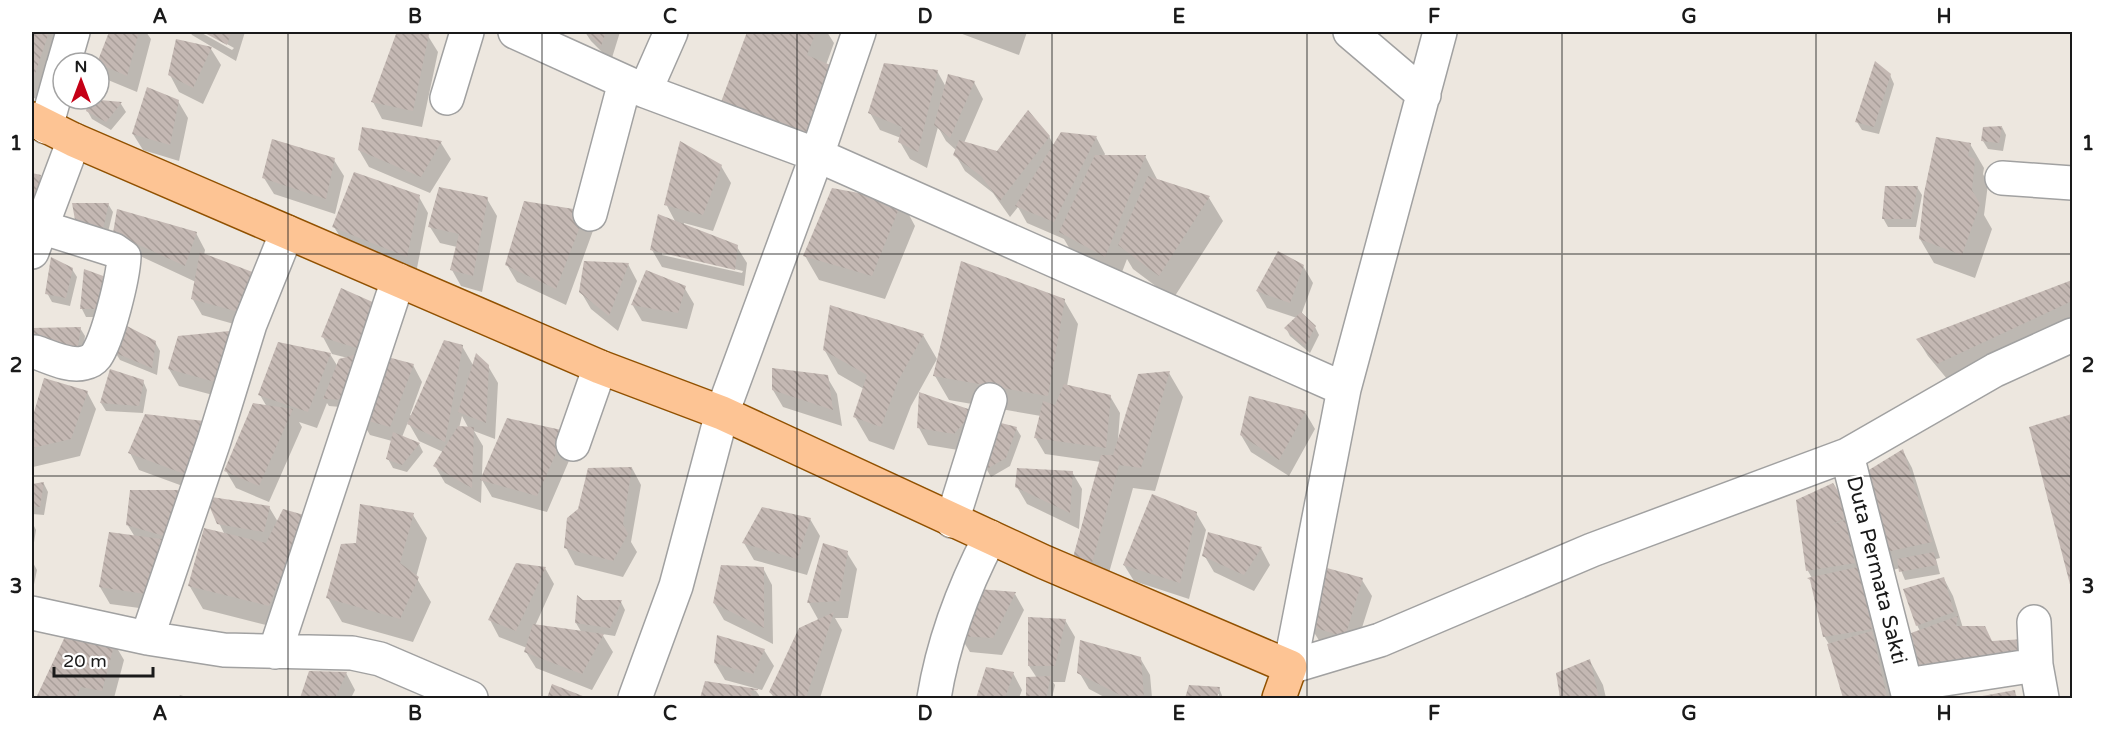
<svg xmlns="http://www.w3.org/2000/svg" width="2104" height="730" font-family="'Varela Round',sans-serif">
	<defs>
		<pattern id="building-back-hatch" width="6" height="6" patternUnits="userSpaceOnUse" patternTransform="scale(1.5)"><rect width="6" height="6" fill="#c4b8b3"/><path d="M-1 5l2 2M0 0l6 6M5-1l2 2" fill="none" stroke="#a89e99"/></pattern>
	</defs>
	<rect width="100%" height="100%" fill="#ede7df"/>
	<path fill="#0003" fill-rule="evenodd" d="M32,32H76L50,106L32,97Z
		M111,32H146L151,39L137,92L108,80L99,65Z
		M190,32H200L232,50L234,48L206,32H245L236,61L192,35Z
		M585,32H620L611,61L591,41Z
		M748,32H827L834,43L826,65L723,102Z
		M957,32H1027L1019,55Z
		M428,36L438,52L422,127L382,119L373,102Z
		M211,49L221,65L203,104L179,92L170,75Z
		M937,71L946,87L974,82L983,99L964,143L998,152L1049,136L1054,146L1096,137L1105,154L1104,156H1145L1158,181L1209,198L1223,221L1173,299L1133,269L1127,259L1119,280L1074,256L1064,239L1027,223L1018,207L1010,217L993,193L965,171L955,154L957,151L946,141L938,127L927,168L910,159L900,142L901,138L880,130L870,113Z
		M1890,75L1894,84L1879,134L1862,130L1857,122Z
		M90,101L121,104L126,112L111,130L92,119L87,110Z
		M178,101L188,118L179,161L143,150L133,134Z
		M2002,127L2006,135L2003,151L1988,149L1983,141Z
		M363,129L441,143L451,159L430,193L369,167L359,150Z
		M1970,144L1984,168L1983,174L1988,184L1984,215L1992,229L1975,278L1934,263L1920,239Z
		M334,160L344,176L335,214L274,194L264,178Z
		M721,166L731,183L713,231L684,223V225L737,247L747,263L744,286L662,267L652,250L676,223L666,204ZM662,252L743,271L742,273L662,255Z
		M32,174L40,176L49,193L32,232Z
		M1917,187L1922,195L1916,227H1888L1883,218Z
		M419,197L428,213L416,273L344,243L334,227Z
		M487,199L497,216L482,292L461,286L452,270L457,247L440,243L430,227Z
		M525,202L594,228L566,305L517,282L507,265Z
		M902,202L915,226L885,299L819,280L805,256Z
		M108,204L113,212L106,240L82,228Z
		M115,233H196L205,250L204,255L248,328L202,315L192,298L196,282L125,249Z
		M628,264L637,281L618,331L591,309L581,292Z
		M1303,266L1313,283L1301,315L1315,327L1319,335L1310,353L1290,336L1286,328L1297,318L1267,308L1257,291Z
		M72,269L77,277L70,306L52,302L47,293Z
		M105,279L100,317H86L82,309Z
		M2072,282V322L1948,380L1928,356L1918,340Z
		M684,287L694,304L687,329L642,321L632,304Z
		M1064,300L1078,324L1067,386L1110,396L1120,413L1118,440L1169,373L1183,397L1155,491L1133,488L1105,587L1073,561L1101,462L1045,454L1035,437L1041,416L949,400L935,376Z
		M376,305L352,408L329,406L327,403L317,428L299,422L302,427L269,502L236,488L226,471L267,407L260,395L330,354L338,367L348,358L332,354L323,337Z
		M80,328L85,336L81,366L32,346V330Z
		M239,332L228,399L179,386L169,369Z
		M923,335L937,359L911,406L894,450L869,441L855,417L864,389L838,374L824,349Z
		M155,342L160,351L157,375L120,360L115,352Z
		M462,346L473,365L488,366L498,383L495,439L474,431L483,446L481,503L445,483L435,466L443,452L419,441L408,422L402,437L419,444L423,452L407,472L393,468L388,459L392,441L370,435L360,418L413,365L422,382L410,415L412,416ZM462,416L469,429L459,428Z
		M827,377L837,394L842,426L783,407L773,390Z
		M45,380L87,392L96,409L80,456L33,467L32,424Z
		M143,381L147,390L143,413L106,411L101,403Z
		M973,412L964,451L928,445L919,428Z
		M1305,412L1315,429L1289,476L1251,452L1241,435Z
		M2072,415V589L2031,428Z
		M146,416L199,492L139,470L130,453Z
		M508,419L574,449L547,512L492,497L482,480Z
		M998,424L1016,428L1021,436L1010,466L991,477L987,470Z
		M1903,451L1912,468L1940,558L1936,559L1940,574L1905,580L1900,568L1893,570L1883,553Z
		M632,468L641,485L631,542L637,552L623,577L575,565L566,548Z
		M1072,472L1082,489L1079,529L1027,504L1017,487Z
		M44,484L48,492L44,515L32,514V486Z
		M178,491L187,508L161,611L110,604L100,587L135,537L127,524Z
		M1797,501L1851,516L1892,698H1844L1829,644L1824,636L1812,578L1808,571Z
		M269,507L278,522L282,629L203,609L189,585L225,535L219,523Z
		M1196,513L1206,530L1189,599L1134,581L1124,565Z
		M413,515L427,538L416,577L431,602L413,642L342,622L328,598L357,544Z
		M810,519L820,536L807,575L754,560L744,543Z
		M32,522L36,530L32,555Z
		M1261,548L1270,565L1254,591L1214,572L1204,555Z
		M847,553L857,569L848,618H835L842,630L820,698H774L770,691L819,621L809,603Z
		M32,561L37,570L32,594Z
		M545,568L554,584L535,626L582,633L576,623L583,601L621,602L625,610L615,636L602,634L613,652L592,690L536,668L526,652L527,648L499,637L490,620Z
		M763,568L772,585L773,644L724,620L714,603Z
		M1944,579L1953,596L1963,628L1920,631L1917,625Z
		M1362,580L1372,596L1354,653L1320,642L1310,626Z
		M1015,594L1024,610L1002,655L970,652L960,636Z
		M1065,620L1075,637L1065,682H1053L1055,685L1052,698H1028V679L1037,678L1029,666Z
		M71,628L114,643L124,660L114,698H37Z
		M764,650L774,666L762,690L725,680L715,663Z
		M1140,658L1150,675L1152,698H1106L1089,689L1079,672Z
		M1590,661L1603,685L1606,698H1562L1558,674Z
		M987,668L1013,673L1022,690L1019,698H977Z
		M310,672L346,673L355,690L351,698H301Z
		M706,682L756,691L761,698H702Z
		M1190,687L1219,688L1223,698H1218L1219,694H1216L1215,698H1187Z
		M2014,692L2018,698H1980Z
		M180,695L190,698H178Z"/>
	<path fill="url(#building-back-hatch)" d="M32,32H49L34,77L32,76Z
		M109,32H139L127,76L97,63Z
		M203,32H231L227,45Z
		M586,32H606L601,46Z
		M747,32H816L807,55L837,68L806,143L721,102Z
		M396,34H429L413,111L371,102Z
		M176,39L212,47L193,88L168,75Z
		M1875,61L1891,74L1874,127L1855,122Z
		M884,63L938,70L918,152L898,142L902,127L868,113Z
		M948,74L975,81L950,138L934,125Z
		M147,87L179,100L170,145L132,134Z
		M89,99L122,102L106,122L86,111Z
		M1028,110L1050,136L1000,201L981,176L953,155L959,140L997,151Z
		M2002,126L1999,143L1981,141L1983,127Z
		M362,127L442,141L421,177L358,150Z
		M1061,132L1097,136L1054,222L1015,206Z
		M1936,137L1971,143L1968,156L1975,159L1972,190L1980,204L1962,255L1919,239L1924,193Z
		M272,139L335,158L326,199L262,178Z
		M680,141L722,165L703,215L664,205Z
		M1095,155H1146L1105,257L1059,232Z
		M354,172L420,195L407,257L332,227Z
		M32,173L41,175L32,212Z
		M1148,176L1210,196L1159,276L1118,245Z
		M1885,186H1918L1911,219H1882Z
		M439,187L488,197L473,276L450,270L459,234L428,227Z
		M832,188L902,201L872,276L803,256Z
		M524,201L586,211L556,289L505,265Z
		M72,203H109L102,233L75,220Z
		M117,209L197,232L185,266L113,233Z
		M658,214L738,245L735,270L650,250Z
		M1278,251L1304,265L1290,303L1256,291Z
		M200,252L255,273L239,312L191,299Z
		M51,257L73,268L66,298L45,294Z
		M584,261L629,263L609,316L579,292Z
		M961,261L1065,299L1048,396L933,376Z
		M84,269L106,277L96,309H80Z
		M646,270L686,286L678,313L631,305Z
		M2072,280V301L1937,364L1916,339Z
		M341,288L377,304L360,349L321,337Z
		M830,305L924,334L898,381L881,427L853,417L867,375L823,350Z
		M1301,312L1316,326L1305,346L1284,328Z
		M127,326L156,341L152,368L113,352Z
		M81,327L76,358L32,341V328Z
		M240,330L219,383L168,369L178,336Z
		M444,340L463,345L445,442L407,424Z
		M278,342L331,353L308,412L258,395Z
		M361,353L348,400L323,399L339,359Z
		M476,353L489,365L486,423L458,412Z
		M380,355L414,364L390,427L358,418Z
		M772,368L828,375L833,410L772,390Z
		M110,369L144,380L139,406L100,403Z
		M1170,371L1141,468L1119,465L1092,563L1072,561L1101,455H1113L1138,374Z
		M44,378L88,391L71,439L32,448V419Z
		M1064,384L1111,395L1106,448L1034,438L1043,401L1055,405Z
		M919,392L974,411L954,434L917,428Z
		M1249,396L1306,411L1279,460L1240,435Z
		M253,403L293,409L259,486L224,471Z
		M145,414L204,421L190,476L128,453Z
		M2072,414V592L2029,427Z
		M507,418L566,431L537,496L480,480Z
		M997,422L1017,427L1006,458L985,470Z
		M458,426L474,427L472,488L433,466Z
		M393,432L420,443L402,465L386,459Z
		M1903,449L1932,542L1882,553L1864,473Z
		M632,467L623,524L628,534L613,561L564,548L567,518L578,509L588,468Z
		M1017,468L1073,471L1070,513L1015,487Z
		M44,482L40,507L32,506V484Z
		M1833,483L1853,515L1828,526L1845,520L1855,563L1806,571L1796,500Z
		M130,490H178L171,538L126,525Z
		M1152,494L1197,512L1180,583L1123,565Z
		M205,496L270,506L264,532L217,524Z
		M360,504L414,513L400,563L419,577L400,619L326,598L341,544L356,543Z
		M762,507L811,518L797,559L742,543Z
		M283,509L311,517L286,583H278L269,606L188,586L204,528L266,543Z
		M109,532L169,540L152,595L99,587Z
		M1208,532L1262,547L1244,575L1202,556Z
		M823,543L848,551L839,601L807,603Z
		M1934,552L1937,565L1899,572L1897,559Z
		M516,563L546,567L516,631L488,620Z
		M721,565L764,567V628L713,603Z
		M1858,567L1873,629L1823,637L1810,580L1807,578Z
		M1327,568L1363,578L1345,637L1309,626Z
		M1944,577L1954,612L1916,626L1903,589Z
		M978,589L1016,592L993,638L958,636Z
		M577,595L583,600H622L610,628L575,623Z
		M834,612L806,698H776L769,692L799,628Z
		M1958,616L1956,626H1985L1992,641L2024,639V656L1921,675L1911,633Z
		M1028,617L1066,619L1055,666H1028Z
		M533,624L604,634L582,674L524,652Z
		M70,626L115,642L102,691L81,687L75,698H36Z
		M1872,631L1887,697L1843,698L1827,644Z
		M717,635L765,649L753,674L714,663Z
		M1080,640L1141,657L1144,698H1126L1077,673Z
		M1590,659L1599,698H1560L1556,673Z
		M986,667L1014,672L1005,698H976Z
		M309,671L347,672L335,698H300Z
		M1051,676L1046,698H1026V677Z
		M705,681L758,689V690L750,691L754,698H700Z
		M552,684L588,698H547Z
		M1189,685L1220,687L1217,698H1185Z
		M2015,690L2016,698H1978L1977,697Z"/>
	<g fill="none" stroke-linecap="round" stroke-linejoin="round">
		<defs>
			<path id="minor" d="M515,32L645,91L817,155L1344,389
				M1350,32L1424,95
				M1440,32L1344,389L1290,667L1380,640L1592,550L1847,455L1995,370L2072,335
				M64,63L73,32
				M645,91L671,32
				M447,98L467,32
				M46,127L63,66
				M2002,178L2072,183
				M590,214L625,82
				M32,252L74,140
				M35,352C50,357 69,367 84,363C89,362 93,360 96,356C108,339 123,278 124,257L114,250L41,227
				M573,444L600,367
				M1847,455L1909,698
				M952,521L990,400
				M32,613L147,638L224,650L352,653L380,659L471,698
				M2034,622L2036,665
				M147,638L214,441L250,324L287,232
				M275,652L398,280
				M1906,685L2036,665L2042,698
				M635,698L676,586L722,413L817,155L859,32
				M934,698C943,642 964,587 990,537"/>
			<path id="major" d="M32,119L74,140L600,367L722,413L1044,562L1290,667L1279,698"/>
		</defs>
		<use href="#minor" stroke="#a1a1a1" stroke-width="36"/>
		<use href="#major" stroke="#915100" stroke-width="36"/>
		<use href="#minor" stroke="#fff" stroke-width="33"/>
		<use href="#major" stroke="#fdc494" stroke-width="33"/>
	</g>
	<path fill="none" stroke="#1a1a1a" stroke-width="1.5" stroke-opacity="0.55" d="M288,32V698M542,32V698M797,32V698M1052,32V698M1307,32V698M1562,32V698M1816,32V698M32,254H2072M32,476H2072"/>
	<g text-anchor="middle" stroke-width="4.5" stroke-linejoin="round" paint-order="stroke">
		<g font-size="21" fill="#1a1a1a" stroke="#fff">
			<text transform="translate(1877 570) rotate(76)" y="7">Duta Permata Sakti</text>
		</g>
	</g>
	<rect width="2104" height="730" fill="none" stroke="#ffffff" stroke-width="66"/>
	<g transform="translate(81 81)"><circle r="28" fill="#ffffff" stroke="#a3a3a3" stroke-width="1.5"/>
	<path d="M0-4.5L10 22L0 15L-10 22Z" fill="#c50016"/>
	<text y="-9" font-size="16" font-weight="bold" text-anchor="middle" fill="#1a1a1a">N</text>
	</g>
	<path d="M54 667v9h99v-9" fill="none" stroke="#1a1a1a" stroke-width="3"/>
	<text x="63" y="667" font-size="18" fill="#1a1a1a" stroke="#ffffff" stroke-width="4.5" paint-order="stroke">20 m</text>
	<rect x="33" y="33" width="2038" height="664" fill="none" stroke="#1a1a1a" stroke-width="2"/>
	<g font-size="20" text-anchor="middle" font-weight="bold" fill="#1a1a1a">
		<text x="160" y="23">A</text>
		<text x="415" y="23">B</text>
		<text x="670" y="23">C</text>
		<text x="925" y="23">D</text>
		<text x="1179" y="23">E</text>
		<text x="1434" y="23">F</text>
		<text x="1689" y="23">G</text>
		<text x="1944" y="23">H</text>
		<text x="16" y="150">1</text>
		<text x="2088" y="150">1</text>
		<text x="16" y="372">2</text>
		<text x="2088" y="372">2</text>
		<text x="16" y="593">3</text>
		<text x="2088" y="593">3</text>
		<text x="160" y="720">A</text>
		<text x="415" y="720">B</text>
		<text x="670" y="720">C</text>
		<text x="925" y="720">D</text>
		<text x="1179" y="720">E</text>
		<text x="1434" y="720">F</text>
		<text x="1689" y="720">G</text>
		<text x="1944" y="720">H</text>
	</g>
</svg>
